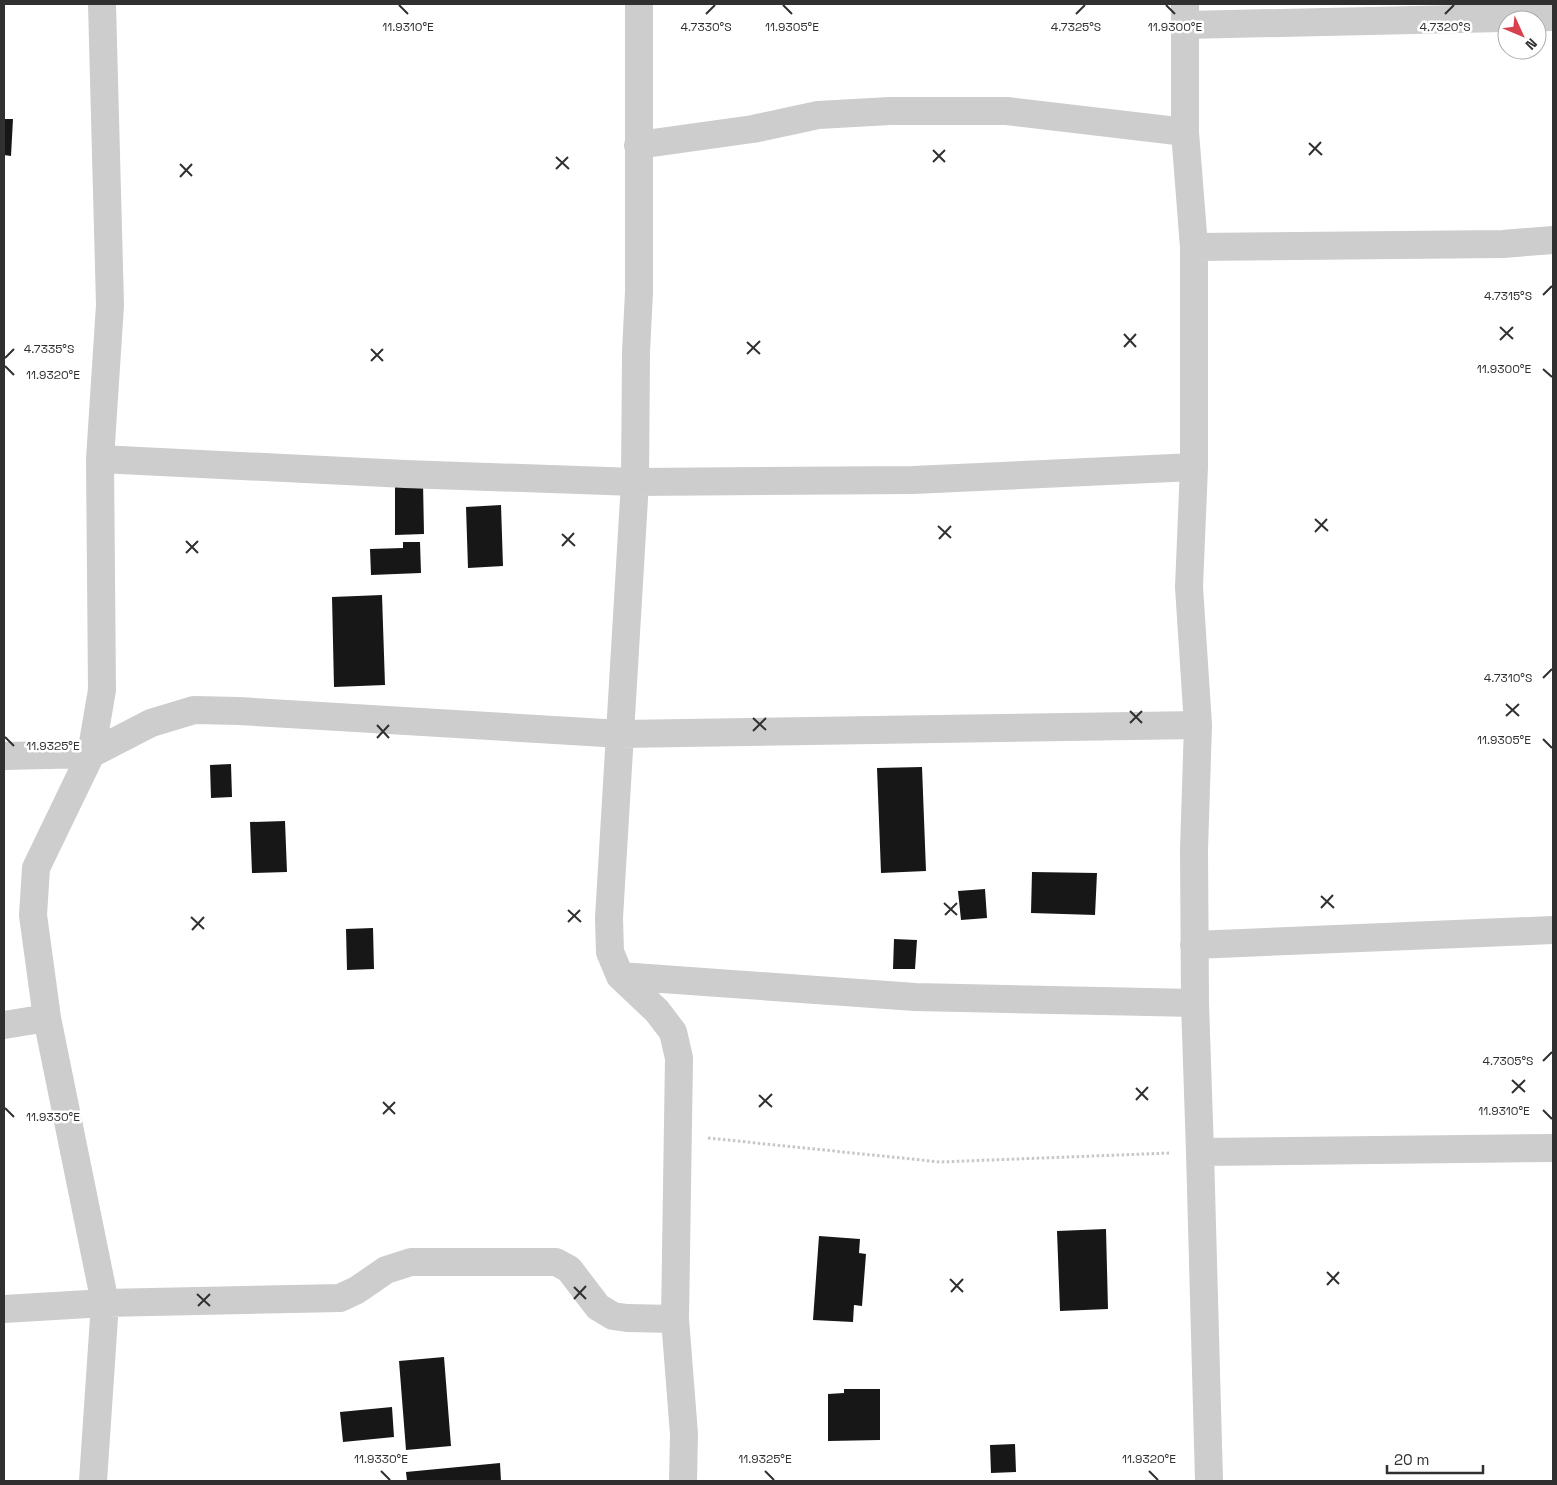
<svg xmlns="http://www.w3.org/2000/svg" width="1557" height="1485" font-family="'Space Grotesk',sans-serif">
	<rect width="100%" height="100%" fill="#fff"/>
	<path fill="#171717" d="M4,119H13L11,156L4,155Z
		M423,482L424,534L395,535V483Z
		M501,505L503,566L468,568L466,507Z
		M403,542H420L421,573L371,575L370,549L403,548Z
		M382,595L385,685L334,687L332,597Z
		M231,764L232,797L211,798L210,765Z
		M922,767L926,871L881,873L877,768Z
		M285,821L287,872L252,873L250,822Z
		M1032,872L1097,873L1095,915L1031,913Z
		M985,889L987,918L961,920L958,891Z
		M373,928L374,969L347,970L346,929Z
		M894,939L917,940L915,969H893Z
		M1106,1229L1108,1309L1060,1311L1057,1231Z
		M819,1236L860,1239L859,1253L866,1254L862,1306L854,1305L853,1322L813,1320Z
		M444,1357L451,1446L406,1450L399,1361Z
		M844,1389H880V1440L828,1441V1394L844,1393Z
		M392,1407L394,1437L343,1442L340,1412Z
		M1015,1444L1016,1472L991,1473L990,1445Z
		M500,1463L501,1481H407L406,1472Z"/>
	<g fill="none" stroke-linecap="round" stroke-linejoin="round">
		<path stroke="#c7c7c7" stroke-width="3" stroke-dasharray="2.5 2.5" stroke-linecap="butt" d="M708,1138L940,1162L1170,1153"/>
		<path stroke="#cdcdcd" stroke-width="28" d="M639,4V292L636,352L635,482L609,918L610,952L620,976L657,1011L673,1032L679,1058L675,1319L684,1434L683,1481
			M1185,4V132L1194,247V467L1189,587L1198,725L1194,850L1195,1003L1200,1152L1209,1481
			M1185,25L1553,17
			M638,145L753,129L818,115L890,111H1007L1185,132
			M1194,247L1503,244L1553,240
			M100,459L405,474L635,482L913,480L1194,467
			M4,756L91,754L151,723L194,710L239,711L621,734L1198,725
			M1194,945L1553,930
			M620,976L915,997L1195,1003
			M4,1025L47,1018
			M1200,1152L1553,1148
			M4,1309L105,1303L340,1298L357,1290L386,1270L411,1262H556L569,1269L598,1307L613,1316L627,1318L675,1319
			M93,1481L105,1303L47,1018L33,915L36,868L91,754L102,690L100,459L110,305L102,4"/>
	</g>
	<path fill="none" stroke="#303030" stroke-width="2" d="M399,5L408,14M783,5L792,14M1166,5L1175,14M706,14L715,5M1076,14L1085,5M1445,14L1454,5M1309,143L1322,155M933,150L945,162M1309,155L1321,142M556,157L569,169M933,162L945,150M180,164L192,176M556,169L568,157M180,177L192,164M1543,295L1552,286M1500,327L1513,339M1124,334L1136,347M1500,340L1513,327M747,342L760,354M1124,347L1136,334M371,349L383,361M747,354L760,341M5,358L14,349M371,361L383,349M5,366L14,375M1543,369L1552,377M1315,519L1328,531M938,526L951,538M1315,532L1327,519M562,534L575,546M939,539L951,526M186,541L198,553M562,546L574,533M186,553L198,541M1543,678L1552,669M1506,704L1519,716M1130,711L1142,723M1506,716L1519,704M753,718L766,730M1130,723L1142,711M377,725L389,738M753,731L766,718M5,737L14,746M377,738L389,725M1543,739L1552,748M1321,896L1334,908M944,903L957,915M1321,908L1333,895M568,910L581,922M945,915L957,903M191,917L204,929M568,922L580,910M192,930L204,917M1543,1061L1552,1052M1512,1080L1525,1092M1136,1088L1148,1100M1512,1093L1525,1080M759,1095L772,1107M1136,1100L1148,1087M383,1102L395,1114M759,1107L772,1094M5,1108L14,1117M1543,1110L1552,1119M383,1114L395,1102M1327,1272L1339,1284M950,1279L963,1292M1327,1285L1339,1272M574,1287L586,1299M951,1292L963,1279M197,1294L210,1306M574,1299L586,1286M198,1306L210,1294M381,1471L390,1480M765,1471L774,1480M1149,1471L1158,1480"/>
	<g font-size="12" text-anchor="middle" fill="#303030" stroke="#fff" stroke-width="5" stroke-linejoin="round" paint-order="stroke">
		<text x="408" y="31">11.9310°E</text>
		<text x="792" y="31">11.9305°E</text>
		<text x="1175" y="31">11.9300°E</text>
		<text x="706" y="31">4.7330°S</text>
		<text x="1076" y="31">4.7325°S</text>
		<text x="1445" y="31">4.7320°S</text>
		<text x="1508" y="300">4.7315°S</text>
		<text x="49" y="353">4.7335°S</text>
		<text x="1504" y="373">11.9300°E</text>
		<text x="53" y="379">11.9320°E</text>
		<text x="1508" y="682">4.7310°S</text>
		<text x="1504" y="744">11.9305°E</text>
		<text x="53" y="750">11.9325°E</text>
		<text x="1508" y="1065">4.7305°S</text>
		<text x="1504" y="1115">11.9310°E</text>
		<text x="53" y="1121">11.9330°E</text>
		<text x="381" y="1463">11.9330°E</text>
		<text x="765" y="1463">11.9325°E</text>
		<text x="1149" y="1463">11.9320°E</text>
	</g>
	<rect width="1557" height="1485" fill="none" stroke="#303030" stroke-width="10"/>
	<g transform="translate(1522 35) rotate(134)"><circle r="24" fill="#ffffff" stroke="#acacac"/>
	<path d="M0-4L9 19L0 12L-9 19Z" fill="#d7414e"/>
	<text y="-8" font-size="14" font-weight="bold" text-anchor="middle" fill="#303030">N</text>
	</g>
	<path d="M1387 1465v8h96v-8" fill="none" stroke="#303030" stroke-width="2.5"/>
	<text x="1394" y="1465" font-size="15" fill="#303030" stroke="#ffffff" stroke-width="4" paint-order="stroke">20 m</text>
</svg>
